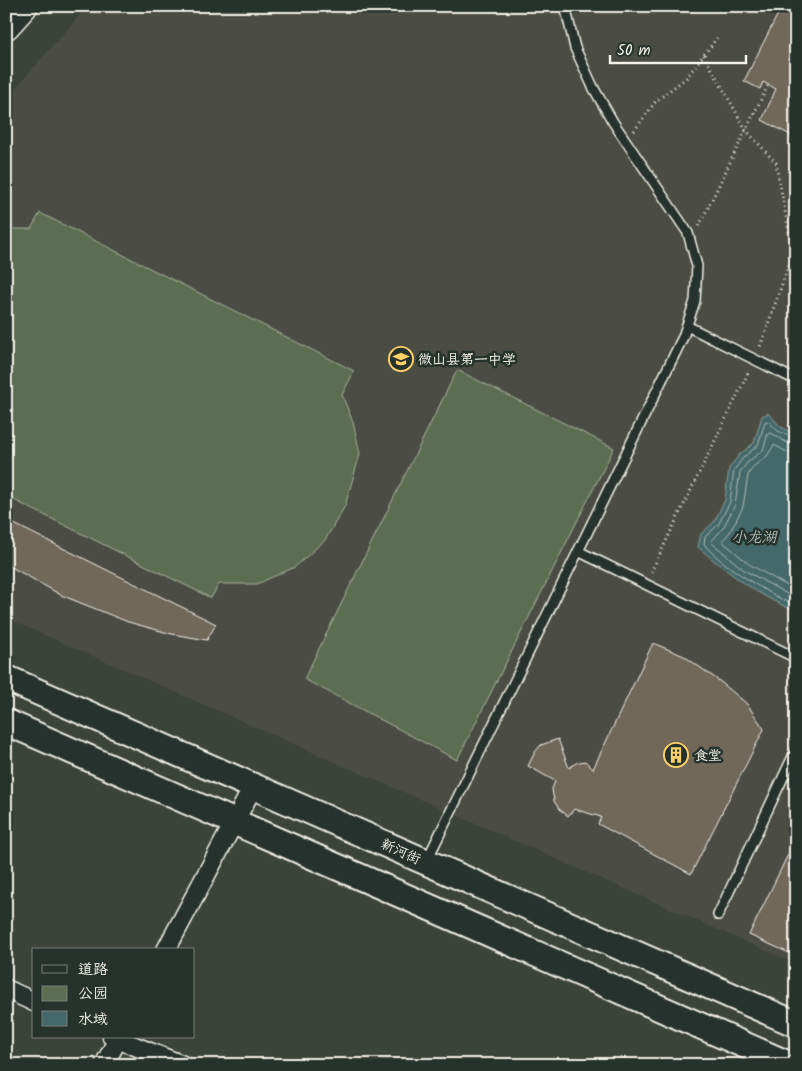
<svg xmlns="http://www.w3.org/2000/svg" width="802" height="1071" font-family="Kalam,'LXGW WenKai TC',sans-serif">
	<rect width="100%" height="100%" fill="#3c433a"/>
	<filter id="ink" filterUnits="userSpaceOnUse"><feTurbulence type="fractalNoise" baseFrequency=".02" numOctaves="2"/><feDisplacementMap in="SourceGraphic" scale="10" xChannelSelector="R" yChannelSelector="G"/><feConvolveMatrix kernelMatrix="1 2 1 2 8 2 1 2 1" color-interpolation-filters="sRGB"/></filter>
	<g filter="url(#ink)">
		<path fill="#4c4e44" d="M88,6H796V964L6,618V99Z"/>
		<path fill="#5b6e51" stroke="#a8b09c" d="M40,213L354,371L342,395L353,422L360,454L345,506L325,540L295,567L257,584H219L211,598L6,496V229H31Z
			M457,370L614,448L457,760L304,679Z"/>
		<path fill="#44686a" stroke="#8a9f9c" d="M768,413L781,427L796,435V611C759,597 727,572 698,547L701,534L714,522L725,500L729,468L740,454L754,443L762,416Z"/>
		<g fill="none" stroke-linecap="round" stroke-linejoin="round">
			<path stroke="#aebab6" stroke-width="1" d="M796,439L778,431L768,421L765,422L758,445L743,458L734,470L730,502L718,525L705,537L704,544C719,564 772,596 796,606
				M796,446L789,444L771,433L768,434L763,450L748,462L740,472L735,505L723,528L711,542L744,570L796,599
				M796,453L787,452L774,445L767,456L753,467L748,475L743,507L730,532L722,541L749,564L796,591"/>
		</g>
		<path fill="#71685a" stroke="#f4f1e8" d="M782,6H796V138L762,120L776,89L763,82L760,89L744,81Z
			M6,520L216,624L207,640L172,634L128,622L61,595L6,564Z
			M653,643L684,656L722,683L747,704L764,729L691,874L598,824L601,817L574,809L568,816L559,809L554,801L552,789L555,781L528,766L535,752L541,745L558,739L569,768L576,763L585,761L593,769Z
			M796,838V956L749,935Z"/>
		<g fill="none" stroke-linecap="round" stroke-linejoin="round">
			<defs>
				<path id="service" d="M687,326L796,380
					M578,551L796,658
					M427,860L683,337L695,301L697,266L688,233L613,122L593,87L575,48L565,6
					M718,915L796,750"/>
				<path id="minor" d="M166,950L253,787
					M6,989L34,1002
					M112,1037L183,1065
					M104,1065L119,1037"/>
				<path id="secondary" d="M6,678L796,1024
					M6,722L790,1065"/>
				<path id="primary" d="M6,25L23,6"/>
			</defs>
			<use href="#service" stroke="#f4f1e8" stroke-width="12"/>
			<use href="#minor" stroke="#f4f1e8" stroke-width="21"/>
			<use href="#secondary" stroke="#f4f1e8" stroke-width="29"/>
			<use href="#primary" stroke="#f4f1e8" stroke-width="31"/>
			<path stroke="#f4f1e8" stroke-width="3" stroke-dasharray="1 4" stroke-linecap="butt" d="M704,55L746,130L776,163L793,253L760,347
				M634,131L656,101L686,78L717,38
				M699,226L768,85
				M651,572L749,371"/>
			<use href="#service" stroke="#26332d" stroke-width="9"/>
			<use href="#minor" stroke="#26332d" stroke-width="18"/>
			<use href="#secondary" stroke="#26332d" stroke-width="25"/>
			<use href="#primary" stroke="#26332d" stroke-width="28"/>
		</g>
	</g>
	<defs>
		<symbol id="school-ring" viewBox="-11 -11 22 22"><circle r="9.5" fill="#26332d" stroke="#ffd166" stroke-width="1.5"/><path d="M0-5L7-2L0 1L-7-2ZM-4 1L0 2.5L4 1V4Q0 6-4 4Z" fill="#ffd166"/></symbol>
		<symbol id="building-ring" viewBox="-11 -11 22 22"><circle r="9.5" fill="#26332d" stroke="#ffd166" stroke-width="1.5"/><path d="M-4-6H4V6H1V3H-1V6H-4ZM-2.5-4.3h1.7v1.8h-1.7ZM.8-4.3h1.7v1.8H.8ZM-2.5-1h1.7V.8h-1.7ZM.8-1h1.7V.8H.8Z" fill="#ffd166"/></symbol>
	</defs>
	<g fill-rule="evenodd">
		<use href="#school-ring" x="387" y="345" width="28" height="28"/>
		<use href="#building-ring" x="662" y="741" width="28" height="28"/>
	</g>
	<g text-anchor="middle" stroke-width="5" stroke-linejoin="round" paint-order="stroke">
		<g font-size="14" fill="#f4f1e8" stroke="#26332d" text-anchor="start">
			<text x="418" y="364">微山县第一中学</text>
			<text x="694" y="760">食堂</text>
		</g>
		<g font-size="14" fill="#f4f1e8" stroke="#26332d">
			<text transform="translate(401 851) rotate(24)" y="5">新河街</text>
		</g>
		<g font-size="15" font-style="italic" fill="#aebab6" stroke="#26332d">
			<text x="754" y="542">小龙湖</text>
		</g>
	</g>
	<rect width="802" height="1071" fill="none" stroke="#26332d" stroke-width="25"/>
	<rect x="12" y="12" width="777" height="1046" fill="none" stroke="#f4f1e8" stroke-width="2" filter="url(#ink)"/>
	<rect x="32" y="948" width="162" height="90" fill="#26332d" stroke="#787f78"/>
	<rect x="42" y="965" width="25" height="8" fill="#26332d" stroke="#787f78"/>
	<text x="78" y="974" font-size="15" fill="#f4f1e8">道路</text>
	<rect x="42" y="986" width="25" height="15" fill="#5b6e51" stroke="#787f78"/>
	<text x="78" y="998" font-size="15" fill="#f4f1e8">公园</text>
	<rect x="42" y="1011" width="25" height="15" fill="#44686a" stroke="#787f78"/>
	<text x="78" y="1024" font-size="15" fill="#f4f1e8">水域</text>
	<path d="M610 55v8h136v-8" fill="none" stroke="#f4f1e8" stroke-width="2.5"/>
	<text x="617" y="55" font-size="15" fill="#f4f1e8" stroke="#26332d" stroke-width="4" paint-order="stroke">50 m</text>
</svg>
